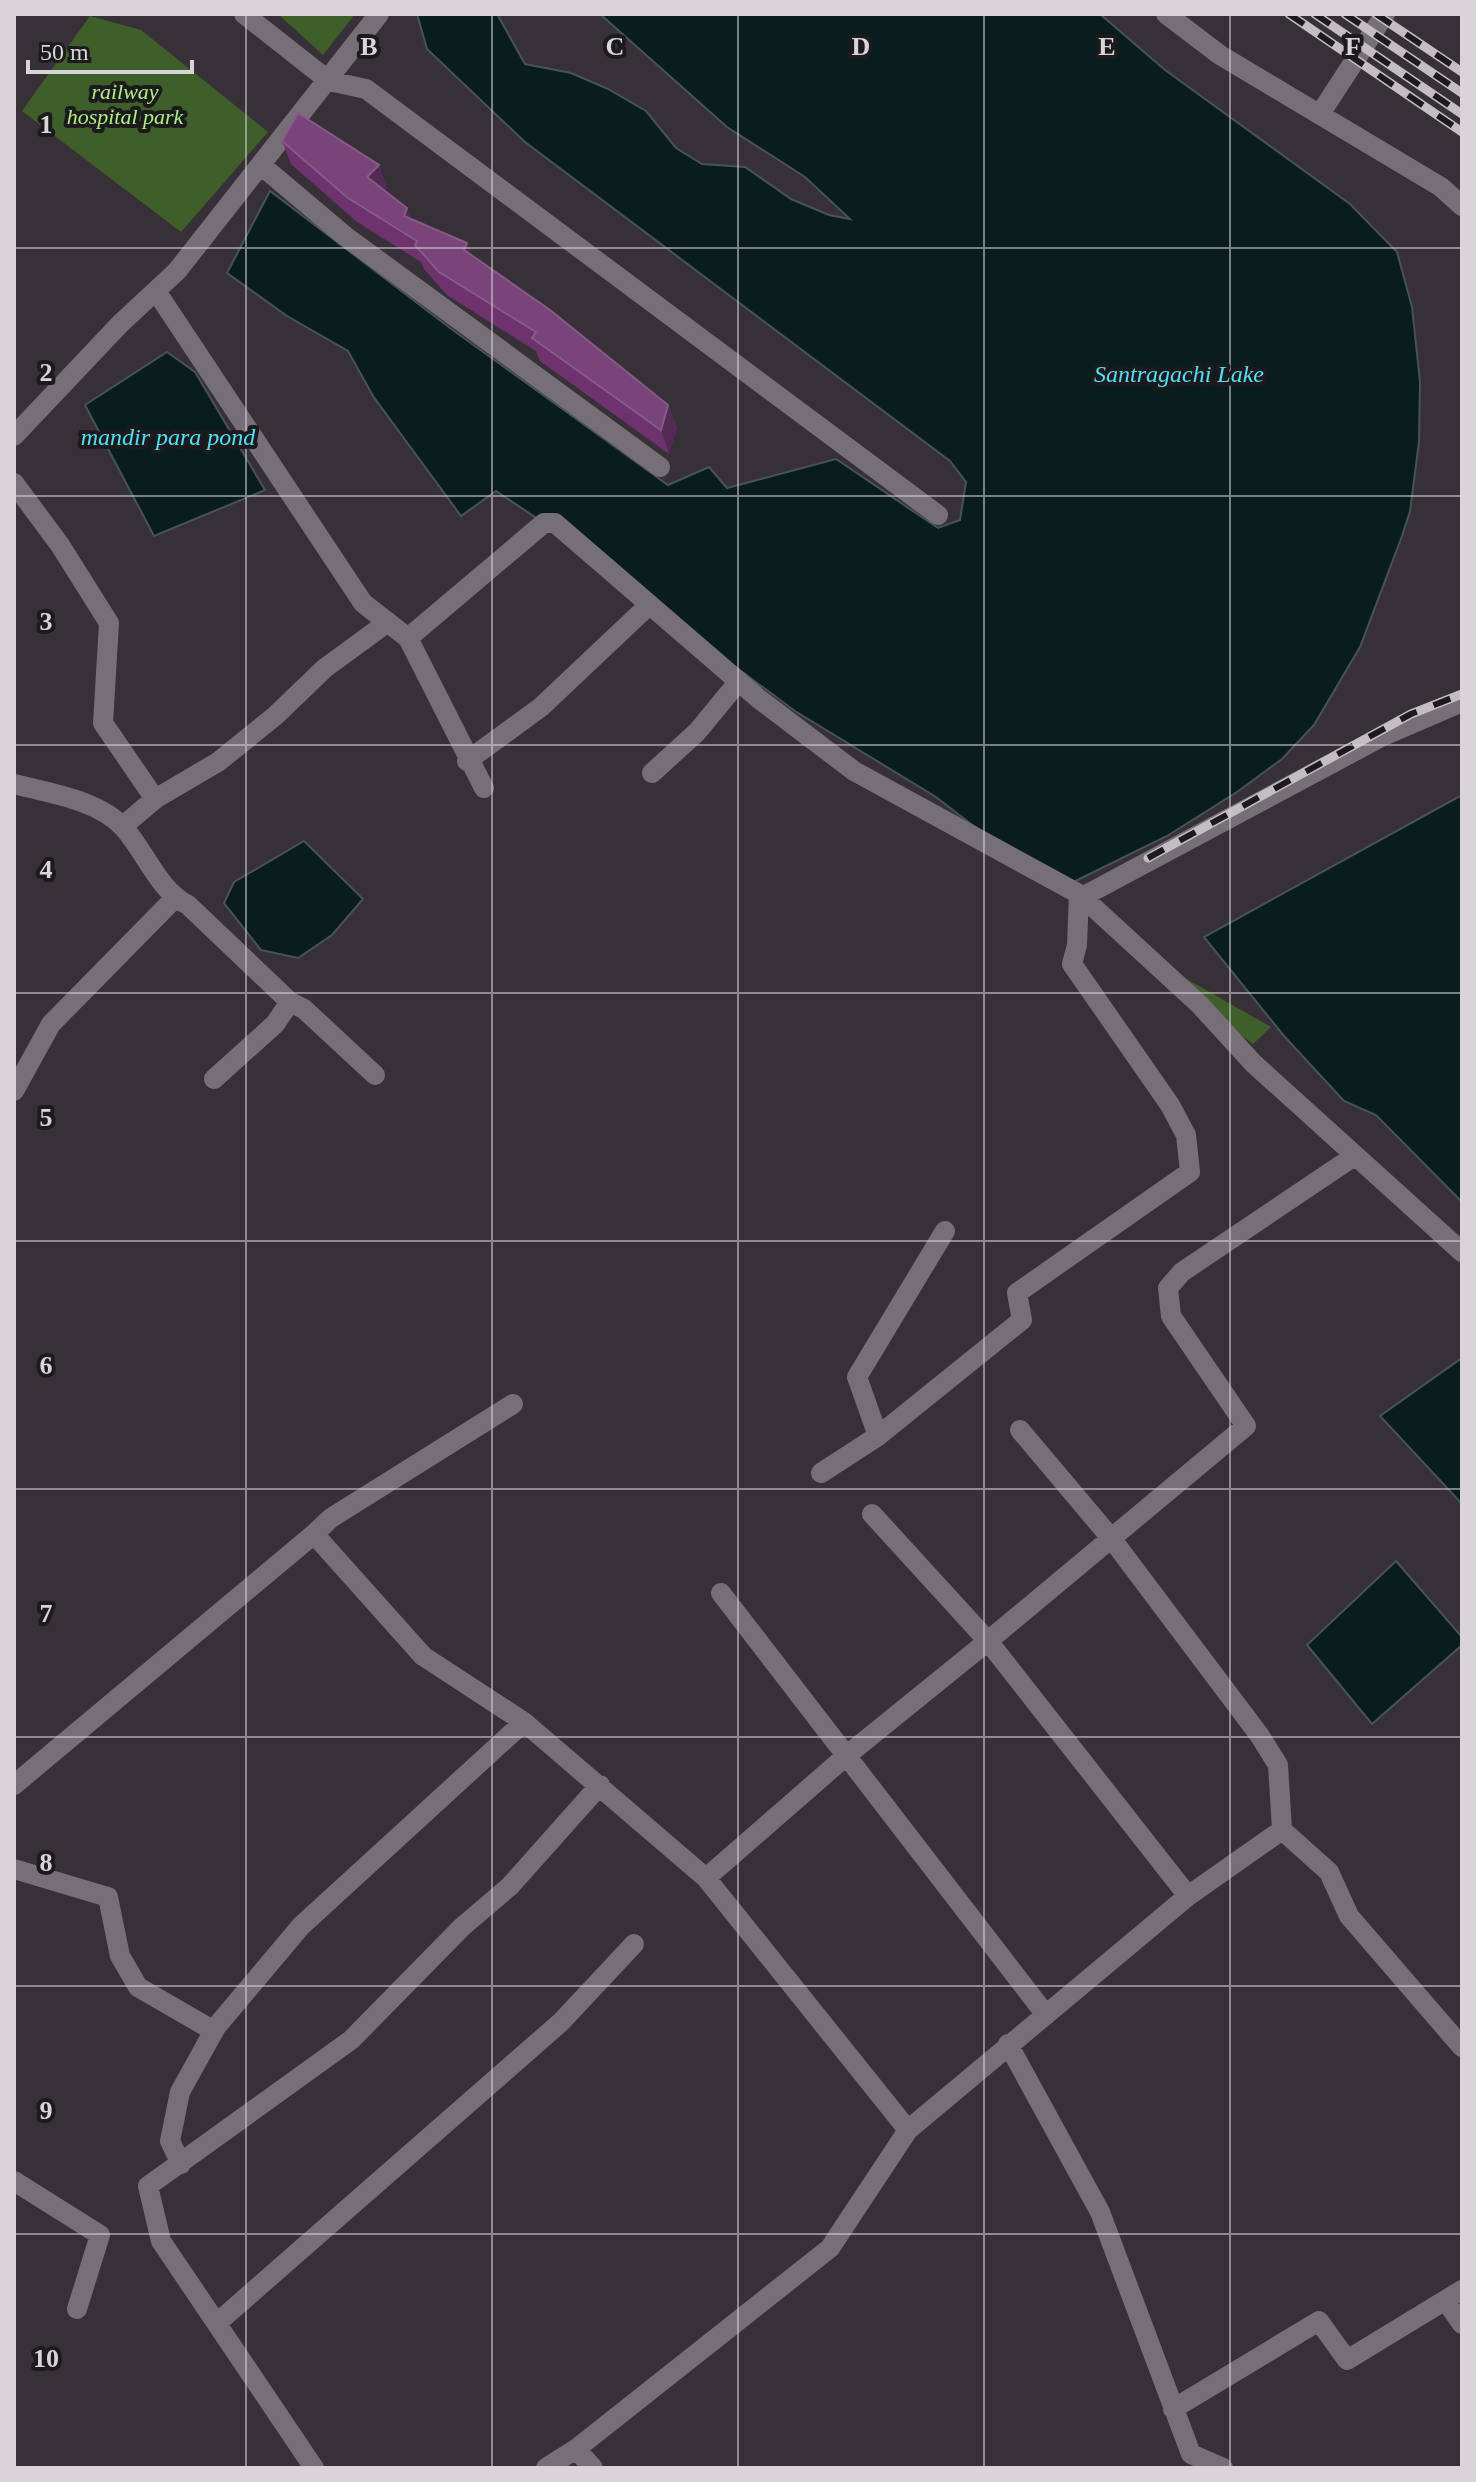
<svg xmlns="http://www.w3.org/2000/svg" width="1476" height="2482" font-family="'Times New Roman',serif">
	<rect width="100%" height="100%" fill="#373137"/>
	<path fill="#3f5f2a" d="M278,14H355L323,55Z
		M90,16L141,30L268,132L181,232L22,111Z
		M1169,969L1271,1027L1253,1044L1200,1005Z"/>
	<path fill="#091c1e" stroke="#475356" stroke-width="2" d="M417,14H497L525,64L571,73L608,89L646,111L676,148L702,164L745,167L791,199L829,215L850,219L805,177L727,127L600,14H1100L1165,70L1350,204L1397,252L1412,307L1420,382L1419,442L1410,511L1402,536L1360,647L1314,725L1282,759L1237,792L1167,836L1057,890L936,797L795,711L703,643L625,577L496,491L461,516L373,396L348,351L287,316L227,273L270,191L450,328L668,485L709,467L727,488L836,459L938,528L960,520L966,482L950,461L525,142L427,49Z
		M167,352L195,372L265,490L154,536L85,405Z
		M1462,795V1202L1376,1115L1344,1101L1284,1036L1204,937Z
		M304,841L363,899L332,935L298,958L261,950L224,903L234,882Z
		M1462,1358V1504L1380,1416Z
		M1396,1561L1462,1637V1645L1372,1724L1307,1645Z"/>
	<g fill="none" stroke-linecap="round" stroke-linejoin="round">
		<path stroke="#776f77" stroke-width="20" d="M244,14L329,81L366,89L938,515
			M1166,14L1220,55L1441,187L1462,206
			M1320,114L1385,14
			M262,166L345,236L660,467
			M156,291L363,603L408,638L484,788
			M14,436L120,324L177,271L379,14
			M14,483L60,545L109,623L103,723L155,799
			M408,638L544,523H555L759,699L854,771L1079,894L1200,1005L1253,1063L1462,1252
			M467,761L541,707L649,605
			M652,773L697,732L739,681
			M14,784C49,793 99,800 124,828C146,853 159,891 188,905L290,1002L304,1009L375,1075
			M123,826L155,799L218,762L275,716L325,668L388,622
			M1082,897L1383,736L1462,702
			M214,1079L275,1024L290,1002
			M14,1091L51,1024L175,898
			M945,1231L857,1377L878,1436L1022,1320L1017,1293L1190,1172L1186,1135L1170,1105L1072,964L1077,945L1079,894
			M513,1404L331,1518L314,1534L423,1656L524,1722L706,1878
			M1020,1430L1111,1538L1260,1736L1278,1765L1282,1830L1329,1872L1349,1916L1462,2047
			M821,1473L878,1436
			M872,1514L988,1641L846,1756L706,1878L908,2130
			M721,1593L1046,2015
			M14,1785L314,1534
			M14,1869L108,1897L120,1956L138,1987L214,2031
			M1188,1896L1282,1830
			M1008,2044L1100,2212L1191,2454L1223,2468
			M181,2164L170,2141L180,2092L216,2027L301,1926L524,1722
			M14,2181L100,2235L77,2309
			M1446,2301L1462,2324
			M217,2323L561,2022L634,1944
			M1173,2409L1319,2321L1347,2360L1462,2290
			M576,2449L593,2468
			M314,2468L161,2241L148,2186L351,2040L462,1927L510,1886L600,1785
			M546,2468L576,2449L830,2248L908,2130L1188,1896L988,1641L1246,1426L1171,1316L1168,1288L1182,1272L1353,1157"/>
		<defs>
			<path id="rail" d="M1289,14L1462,132
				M1315,14L1462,114
				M1345,14L1462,93
				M1376,14L1462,72
				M1148,858L1411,714L1462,694"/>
		</defs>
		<use href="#rail" stroke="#c2bec2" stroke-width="9"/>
		<use href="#rail" stroke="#1d1a1d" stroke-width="6" stroke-dasharray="18" stroke-linecap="butt"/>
	</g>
	<path fill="#6e326e" d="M282,141L379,165L387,189L385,191L411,219L467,243L472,256L668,405L677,428L669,454L540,361L536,351L447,295L424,269L421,262L357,222L291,164Z"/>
	<path fill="#532a53" d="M379,165L387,189L376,200L367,177Z
		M407,208L415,232L412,240L404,216Z
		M467,243L476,266L464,250Z
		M668,405L677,428L669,454L661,430Z"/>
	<path fill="#794479" stroke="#885a88" stroke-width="2" d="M298,113L379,165L367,177L407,208L404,216L467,243L464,250L550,310L668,405L661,430L532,338L536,332L439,272L415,245L417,241L348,198L282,141Z"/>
	<path fill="none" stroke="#d8d4d8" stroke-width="2" stroke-opacity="0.55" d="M246,14V2468M492,14V2468M738,14V2468M984,14V2468M1230,14V2468M14,248H1462M14,496H1462M14,745H1462M14,993H1462M14,1241H1462M14,1489H1462M14,1737H1462M14,1986H1462M14,2234H1462"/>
	<g text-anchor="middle" stroke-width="8" stroke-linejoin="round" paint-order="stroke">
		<g font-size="22" font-style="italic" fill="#adf083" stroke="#1d1a1d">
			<text x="125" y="99">railway<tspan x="125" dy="25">hospital park</tspan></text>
		</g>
		<g font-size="24" font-style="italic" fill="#4fe2f6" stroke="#1d1a1d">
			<text x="1179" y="382">Santragachi Lake</text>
			<text x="168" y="445">mandir para pond</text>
		</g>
	</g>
	<g font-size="26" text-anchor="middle" font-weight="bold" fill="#d8d4d8" stroke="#1d1a1d" stroke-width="8" stroke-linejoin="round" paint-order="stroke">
		<text x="369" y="55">B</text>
		<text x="615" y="55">C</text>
		<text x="861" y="55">D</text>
		<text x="1107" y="55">E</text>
		<text x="1353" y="55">F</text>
		<text x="46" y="133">1</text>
		<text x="46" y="381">2</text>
		<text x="46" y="630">3</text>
		<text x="46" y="878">4</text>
		<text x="46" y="1126">5</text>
		<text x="46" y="1374">6</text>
		<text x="46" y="1622">7</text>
		<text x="46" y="1871">8</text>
		<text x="46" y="2119">9</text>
		<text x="46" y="2367">10</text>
	</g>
	<rect width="1476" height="2482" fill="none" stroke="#d8d4d8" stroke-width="32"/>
	<path d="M28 60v12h164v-12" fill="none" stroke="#d8d4d8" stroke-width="4"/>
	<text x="40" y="60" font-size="24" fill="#d8d4d8" stroke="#1d1a1d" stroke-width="6" paint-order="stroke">50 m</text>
</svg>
